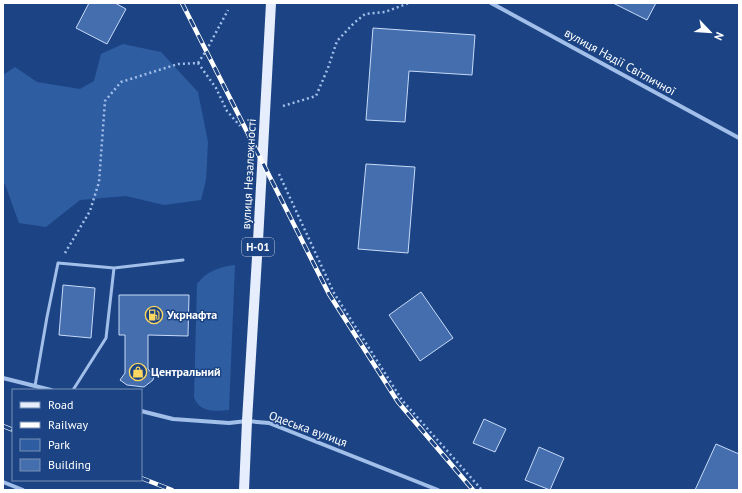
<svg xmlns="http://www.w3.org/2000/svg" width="742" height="493" font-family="'PT Sans',sans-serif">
	<rect width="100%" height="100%" fill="#1c4484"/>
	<path fill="#2f5da2" d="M123,44L161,52L198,92L208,142L206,180L201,200L164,205L126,196L80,200L46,227L19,223L5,184H3V75L15,67L37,82L80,89L94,81L101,54Z
		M235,265L229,410C215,411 201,413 194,398L197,284C207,271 219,267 235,265Z"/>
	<path fill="#446ead" stroke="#c7dbf8" d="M89,3H115L126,9L107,44L76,28Z
		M613,3H656L647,20Z
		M373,28L475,35L472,75L409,71L405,122L366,120Z
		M366,164L415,167L408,253L358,249Z
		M63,285L95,288L91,338L59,335Z
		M421,292L453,338L420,361L389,315Z
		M119,295H189L188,336L148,335V369L154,376L153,380L144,387L127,385L120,380L125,373V335H119Z
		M484,419L506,429L495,452L473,443Z
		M716,444L739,454V490H695Z
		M539,447L564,458L550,490L525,480Z"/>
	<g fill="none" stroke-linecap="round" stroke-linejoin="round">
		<path stroke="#a2bfea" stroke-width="2.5" stroke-dasharray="2 3" stroke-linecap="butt" d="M198,63L206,51L228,10
			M283,106L316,96L328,68L337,41L354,23L365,14L385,12L409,3
			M279,174L334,293L402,400L482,490
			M65,253L90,211L99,182L105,101L121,82L178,64L198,63L216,88L227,111L240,126"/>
		<path stroke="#a2bfea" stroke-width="3" d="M35,386L47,317L58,263L114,268
			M73,390L106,338L114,268L183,260"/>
		<path stroke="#a2bfea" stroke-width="4" d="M491,3L739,138
			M3,378L51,390
			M141,411L173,419L229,423L247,421L269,423L438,490
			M3,482L23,490"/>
		<path stroke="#e6eefe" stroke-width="10" d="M244,490L247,421L258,241L271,3"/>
		<defs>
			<path id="rail" d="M182,3L329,294L398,402L473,490
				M3,426L13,430
				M141,478L172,490"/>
		</defs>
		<use href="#rail" stroke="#fff" stroke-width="4.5"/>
		<use href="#rail" stroke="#1c4484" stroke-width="3" stroke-dasharray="9" stroke-linecap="butt"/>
	</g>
	<defs>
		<symbol id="fuel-ring" viewBox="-11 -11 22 22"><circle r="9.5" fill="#1c4484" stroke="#fbd660" stroke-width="1.5"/><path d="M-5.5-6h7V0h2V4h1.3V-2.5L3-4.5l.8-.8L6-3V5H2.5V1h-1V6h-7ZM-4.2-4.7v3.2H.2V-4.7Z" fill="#fbd660"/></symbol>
		<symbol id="shop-ring" viewBox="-11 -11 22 22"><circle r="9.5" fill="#1c4484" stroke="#fbd660" stroke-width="1.5"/><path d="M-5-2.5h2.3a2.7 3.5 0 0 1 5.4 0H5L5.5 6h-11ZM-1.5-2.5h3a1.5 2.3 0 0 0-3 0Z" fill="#fbd660"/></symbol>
	</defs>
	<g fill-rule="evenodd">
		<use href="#fuel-ring" x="144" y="305" width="20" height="20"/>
		<use href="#shop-ring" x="128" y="362" width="20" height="20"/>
	</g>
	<g text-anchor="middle" stroke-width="3" stroke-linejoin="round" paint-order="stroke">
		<rect fill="#1c4484" stroke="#bbc7da" stroke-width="1" x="242" y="238" width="32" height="18" rx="3"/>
		<g font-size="11" font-weight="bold" fill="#fff">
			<text x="258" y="251">Н-01</text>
		</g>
		<g font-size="12" fill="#fff" stroke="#1c4484">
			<text transform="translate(620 62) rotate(29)" y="4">вулиця Надії Світличної</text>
			<text transform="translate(249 174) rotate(-87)" y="4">вулиця Незалежності</text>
			<text transform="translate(308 429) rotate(20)" y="4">Одеська вулиця</text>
		</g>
		<g font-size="12" font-weight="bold" fill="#fff" stroke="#1c4484" text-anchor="start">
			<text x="167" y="319">Укрнафта</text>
			<text x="151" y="376">Центральний</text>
		</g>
	</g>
	<rect width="742" height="493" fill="none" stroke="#ffffff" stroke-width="8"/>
	<rect x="12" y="389" width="130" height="92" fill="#1c4484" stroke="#778fb5"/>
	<rect x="20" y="402" width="20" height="6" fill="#e6eefe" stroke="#778fb5"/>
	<text x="48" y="409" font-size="12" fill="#ffffff">Road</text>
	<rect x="20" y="422" width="20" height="6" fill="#ffffff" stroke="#778fb5"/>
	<text x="48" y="429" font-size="12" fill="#ffffff">Railway</text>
	<rect x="20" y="439" width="20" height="12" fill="#2f5da2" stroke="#778fb5"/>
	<text x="48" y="449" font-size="12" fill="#ffffff">Park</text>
	<rect x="20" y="459" width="20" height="12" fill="#446ead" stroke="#778fb5"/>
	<text x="48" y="469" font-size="12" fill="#ffffff">Building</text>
	<g transform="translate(710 32) rotate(115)" stroke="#1c4484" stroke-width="3" paint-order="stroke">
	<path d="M0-3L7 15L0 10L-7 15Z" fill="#ffffff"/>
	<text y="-6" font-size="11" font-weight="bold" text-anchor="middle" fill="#ffffff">N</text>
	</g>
</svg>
